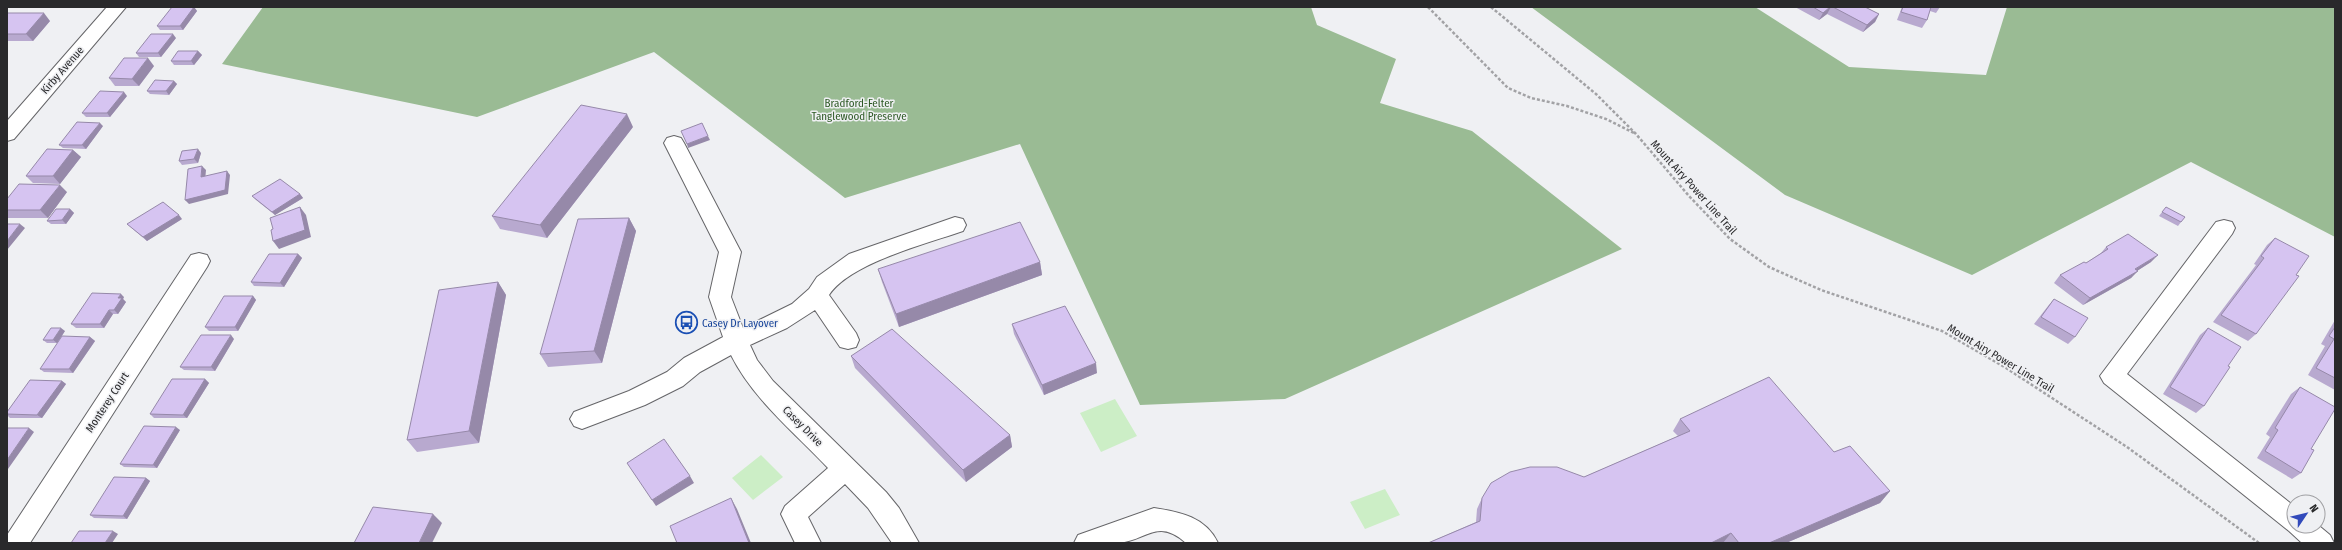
<svg xmlns="http://www.w3.org/2000/svg" width="2342" height="550" font-family="'Fira Sans Condensed',sans-serif">
	<rect width="100%" height="100%" fill="#eff0f3"/>
	<path fill="#cceec6" d="M1115,399L1137,436L1101,452L1080,413Z
		M761,455L783,477L753,500L732,478Z
		M1385,489L1400,515L1365,529L1350,502Z"/>
	<path fill="#9abb94" d="M263,7H1311L1317,25L1396,59L1380,103L1472,131L1622,249L1285,399L1140,405L1020,144L845,198L654,52L477,117L222,64Z
		M1531,7H1755L1849,67L1986,75L2007,7H2335V237L2191,162L1972,275L1785,195Z"/>
	<g fill="none" stroke-linecap="round" stroke-linejoin="round">
		<defs>
			<path id="minor" d="M107,7H126L14,139L7,141V121Z
				M674,136L681,138L684,143L741,252L731,297L743,328L792,304L809,289L817,277L849,254L955,217L963,219L966,225L963,231C926,244 850,263 829,295L856,333L859,340L856,347L848,349L840,347L815,310L787,328L750,345L757,360L773,381L886,492L899,508L919,543H892L868,508L845,484L808,517L821,543H795L781,514L785,506L828,468C794,432 753,399 731,355L700,372L683,386L645,405L582,429L574,426L570,419L574,412L629,391L667,372L684,358L723,337L709,297L719,252L664,143L667,138Z
				M2224,220L2232,222L2235,228L2232,234L2127,374L2294,506V526L2318,525L2330,535L2334,543H2302L2289,531L2104,383L2100,376L2216,222Z
				M199,253L207,255L210,261L207,267L30,543H7V535L191,255Z
				M1154,508C1180,512 1206,517 1218,543H1186C1157,517 1146,541 1118,543C1103,544 1088,543 1074,543L1078,535Z"/>
		</defs>
		<use href="#minor" stroke="#656568" stroke-width="2"/>
		<path stroke="#a2a2a5" stroke-width="2.5" stroke-dasharray="3 2" stroke-linecap="butt" d="M1428,7L1508,88L1531,98L1567,106L1606,119L1634,133
			M1491,7L1596,94L1636,134L1689,196L1730,239L1769,267L1821,290L1942,331L2006,368L2127,447L2259,543"/>
		<use href="#minor" fill="#fff" fill-rule="evenodd"/>
	</g>
	<path fill="#b8a9cf" d="M194,7L197,11L183,30H160L157,26Z
		M1795,7H1865L1879,14L1875,22L1863,32L1827,14L1819,20Z
		M1902,7H1940L1936,13L1930,11L1927,20L1922,28L1897,20Z
		M7,13L50,21L33,41H7Z
		M176,38L161,57H139L136,53Z
		M198,51L202,55L194,65H174L171,61Z
		M154,66L139,86H115L109,78Z
		M174,81L177,84L169,95L150,94L147,91Z
		M127,96L110,117H86L82,113Z
		M103,126L86,149L63,148L59,145Z
		M633,127L547,238L500,229L492,216Z
		M73,150L81,157L60,184L33,183L26,176Z
		M201,153L198,163L182,165L179,161Z
		M67,192L48,218H7V199Z
		M300,194L303,198L275,215L256,200L252,196Z
		M2166,207L2181,222L2178,226L2159,216Z
		M70,209L74,213L66,224H51L47,221Z
		M629,218L636,231L602,363L548,367L540,354Z
		M182,219L147,241L127,224Z
		M2275,238L2296,275L2256,334L2248,341L2213,322L2256,265L2254,264L2267,245Z
		M2106,247L2151,262L2137,271L2131,278L2083,305L2054,283L2060,275L2086,263L2101,253Z
		M298,254L302,258L284,287L254,286L251,282Z
		M1040,262L1042,275L899,327L882,282L878,269Z
		M498,282L506,295L479,443L417,452L407,440Z
		M253,296L256,300L238,331H209L205,327Z
		M124,297L123,299L126,302L118,314H113L104,328H76L71,324Z
		M2054,299L2075,337L2068,344L2034,324L2048,306Z
		M2335,320V390L2308,375L2325,346L2321,344Z
		M1012,324L1097,373L1044,395L1014,334Z
		M2208,328L2228,366L2204,406L2196,413L2163,394L2200,335Z
		M65,331L57,343H47L43,340Z
		M90,337L95,341L73,373L44,372L40,369Z
		M234,339L215,371L184,370L180,367Z
		M851,356L1010,435L1012,447L966,482L855,368Z
		M205,379L209,383L187,418H154L150,414Z
		M62,381L66,384L42,418H10L7,415V412Z
		M2300,387L2311,449L2301,473L2292,479L2257,458L2270,437L2266,434L2291,394Z
		M1680,419L1834,452L1890,491L1880,503L1786,543H1428L1476,522L1477,509L1482,498L1584,477L1678,436L1673,431Z
		M180,430L157,468L124,467L120,464Z
		M146,478L150,481L127,519L94,518L90,515Z"/>
	<path fill="#9689a9" d="M194,7L197,11L183,30L180,26Z
		M1830,7H1831L1827,14L1819,20L1823,13Z
		M44,13L50,21L33,41L26,34Z
		M1879,14L1875,22L1863,32L1867,25Z
		M173,34L176,38L161,57L158,53Z
		M198,51L202,55L194,65L191,61Z
		M148,58L154,66L139,86L132,79Z
		M174,81L177,84L169,95L166,91Z
		M124,92L127,96L110,117L107,113Z
		M627,114L633,127L547,238L540,225Z
		M100,123L103,126L86,149L82,145Z
		M708,136L710,140L688,148L687,144Z
		M198,149L201,153L198,163L194,159Z
		M73,150L81,157L60,184L53,176Z
		M202,166L206,170L205,181L201,177Z
		M227,171L230,175L228,194L189,204L185,200Z
		M60,185L67,192L48,218L40,210Z
		M300,194L303,198L275,215L272,212Z
		M300,207L306,215L311,237L279,249L273,241Z
		M70,209L74,213L66,224L62,220Z
		M179,215L182,219L147,241L143,237Z
		M629,218L636,231L602,363L594,351Z
		M20,224L25,228L7,250V241Z
		M298,254L302,258L284,287L280,283Z
		M2158,255L2151,262L2129,276L2138,271L2131,278L2083,305L2090,298Z
		M1040,262L1042,275L899,327L896,314Z
		M498,282L506,295L479,443L469,431Z
		M121,294L124,297L123,299L126,302L118,314L114,310L118,298Z
		M253,296L256,300L238,331L235,327Z
		M109,310L113,314L104,328L100,324Z
		M61,328L65,331L57,343L53,340Z
		M231,335L234,339L215,371L211,367Z
		M90,337L95,341L73,373L69,369Z
		M1096,363L1097,373L1044,395L1042,385Z
		M205,379L209,383L187,418L183,415Z
		M62,381L66,384L42,418L37,415Z
		M176,427L180,430L157,468L153,465Z
		M29,428L34,432L8,469L7,468V460Z
		M1010,435L1012,447L966,482L963,470Z
		M690,476L694,483L656,506L652,500Z
		M146,478L150,481L127,519L123,516Z
		M1890,491L1880,503L1786,543H1769Z
		M731,498L737,509L751,543H749Z
		M433,514L442,523L432,543H419Z
		M113,531L118,534L112,543H105Z
		M1731,533L1723,543H1711Z"/>
	<path fill="#d6c4f1" stroke="#9689a9" d="M172,7H194L180,26H157Z
		M1813,7H1830L1823,13Z
		M1833,7H1865L1879,14L1867,25Z
		M1903,7H1931L1927,20L1901,12Z
		M7,13H44L26,34H7Z
		M151,34H173L158,53H136Z
		M178,51H198L191,61H171Z
		M124,58H148L132,79L109,78Z
		M155,80L174,81L166,91H147Z
		M100,91L124,92L107,113H82Z
		M581,105L627,114L540,225L492,216Z
		M77,122L100,123L82,145H59Z
		M702,123L708,136L687,144L681,131Z
		M47,149L73,150L53,176H26Z
		M198,149L194,159L179,161L182,151Z
		M202,166L201,177L227,171L225,190L185,200L188,169Z
		M280,179L300,194L272,212L252,196Z
		M19,184L60,185L40,210H7V199Z
		M163,202L179,215L143,237L127,224Z
		M300,207L305,230L273,241L271,230L273,229L270,218Z
		M2166,207L2185,217L2181,222L2162,212Z
		M56,209H70L62,220L47,221Z
		M629,218L594,351L540,354L578,219Z
		M1020,222L1040,262L896,314L878,269Z
		M7,224H20L7,241Z
		M2128,234L2158,255L2135,269L2138,271L2090,298L2060,275L2084,262L2086,263L2108,249L2106,247Z
		M2275,238L2309,256L2296,275L2299,276L2256,334L2221,315L2264,258L2261,256Z
		M269,254H298L280,283L251,282Z
		M498,282L469,431L407,440L439,290Z
		M92,293L121,294L118,298H122L114,310H109L100,324H71Z
		M224,296H253L235,327H205Z
		M2054,299L2088,318L2075,337L2041,317Z
		M1065,306L1096,363L1042,385L1012,324Z
		M2335,327V378L2316,368L2334,339L2329,336Z
		M51,328H61L53,340H43Z
		M2208,328L2241,347L2228,366L2230,367L2204,406L2170,387Z
		M892,329L1010,435L963,470L851,356Z
		M201,335H231L211,367H180Z
		M62,336L90,337L69,369H40Z
		M1769,377L1834,452L1850,446L1890,491L1769,543H1739L1731,533L1711,543H1428L1480,521L1482,498L1491,483L1510,472L1530,467H1557L1584,477L1690,431L1680,419Z
		M172,379H205L183,415L150,414Z
		M30,380L62,381L37,415L7,414V412Z
		M2300,387L2335,407V409L2311,449L2314,450L2301,473L2265,451L2278,430L2275,428Z
		M144,426L176,427L153,465L120,464Z
		M7,428H29L7,460Z
		M664,439L690,476L652,500L627,463Z
		M114,477L146,478L123,516L90,515Z
		M731,498L749,543H677L670,526Z
		M373,507L433,514L419,543H354Z
		M79,531H113L105,543H71Z"/>
	<defs>
		<symbol id="bus-ring" viewBox="-11 -11 22 22"><circle r="9.5" fill="#eff0f3" stroke="#1a4fb4" stroke-width="1.5"/><path d="M-5-6H5V4H4V6H2V4H-2V6H-4V4H-5ZM-3.5-4V0h7V-4ZM-3.5 1.2v1.5H-2V1.2ZM2 1.2v1.5H3.5V1.2Z" fill="#1a4fb4"/></symbol>
	</defs>
	<g fill-rule="evenodd">
		<use href="#bus-ring" x="674" y="310" width="25" height="25"/>
	</g>
	<g text-anchor="middle" stroke-width="3" stroke-linejoin="round" paint-order="stroke">
		<g font-size="11" fill="#29292b" stroke="#eff0f3">
			<text transform="translate(62 70) rotate(-49)" y="4">Kirby Avenue</text>
			<text transform="translate(1694 187) rotate(48)" y="4">Mount Airy Power Line Trail</text>
			<text transform="translate(2001 358) rotate(31)" y="4">Mount Airy Power Line Trail</text>
			<text transform="translate(107 402) rotate(-57)" y="4">Monterey Court</text>
			<text transform="translate(803 426) rotate(45)" y="4">Casey Drive</text>
		</g>
		<g font-size="11" fill="#2d5925" stroke="#eff0f3">
			<text x="859" y="107">Bradford-Felter<tspan x="859" dy="13">Tanglewood Preserve</tspan></text>
		</g>
		<g font-size="11" fill="#164399" stroke="#eff0f3" text-anchor="start">
			<text x="702" y="327">Casey Dr Layover</text>
		</g>
	</g>
	<rect width="2342" height="550" fill="none" stroke="#29292b" stroke-width="16"/>
	<g transform="translate(2306 514) rotate(55)"><circle r="19" fill="#eff0f3" stroke="#a0a0a3"/>
	<path d="M0-3L7 15L0 10L-7 15Z" fill="#324abb"/>
	<text y="-6" font-size="11" font-weight="bold" text-anchor="middle" fill="#29292b">N</text>
	</g>
</svg>
